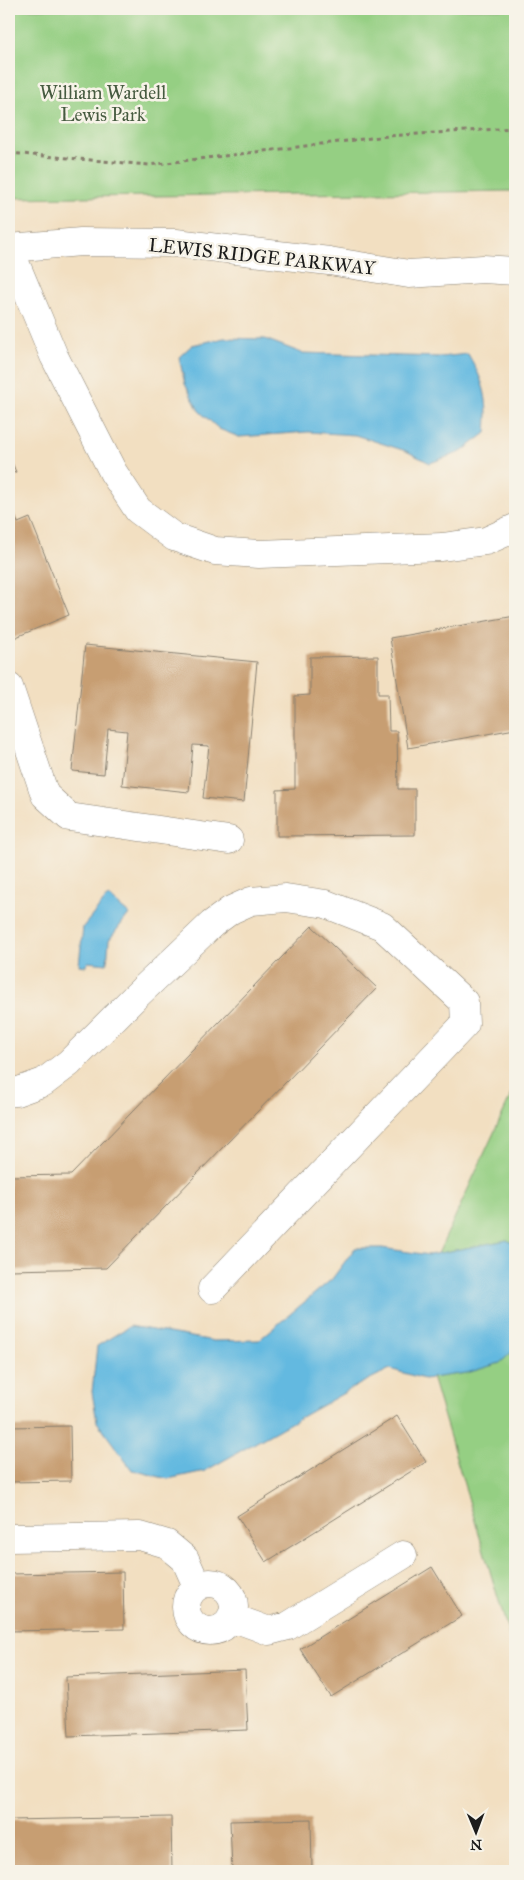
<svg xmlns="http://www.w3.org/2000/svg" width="524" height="1880" font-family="'IM FELL Great Primer',serif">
	<rect width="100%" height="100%" fill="#f7f3e8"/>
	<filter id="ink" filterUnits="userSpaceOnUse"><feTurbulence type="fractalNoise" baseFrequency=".02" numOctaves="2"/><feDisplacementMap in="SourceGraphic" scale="10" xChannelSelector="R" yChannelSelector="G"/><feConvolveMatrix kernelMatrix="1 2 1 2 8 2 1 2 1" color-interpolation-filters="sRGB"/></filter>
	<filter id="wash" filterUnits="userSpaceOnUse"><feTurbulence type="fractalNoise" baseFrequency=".0096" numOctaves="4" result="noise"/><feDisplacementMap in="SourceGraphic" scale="20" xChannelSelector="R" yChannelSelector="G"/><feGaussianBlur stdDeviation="1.12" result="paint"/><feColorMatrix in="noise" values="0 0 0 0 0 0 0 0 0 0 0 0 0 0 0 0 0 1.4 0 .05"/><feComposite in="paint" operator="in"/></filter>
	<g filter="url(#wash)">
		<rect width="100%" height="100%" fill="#f2dfc1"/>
		<path fill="#95cf83" stroke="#587650" d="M9,9H515V191L9,198Z
			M515,1087V1655L412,1310Z"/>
		<path fill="#64b9e0" stroke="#406a7e" d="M224,338L265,339L302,353L440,357L468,354C485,383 489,400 486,433L461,452L430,463L406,451L355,435L308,432L239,437L219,429L199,411L185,384L179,357L192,345Z
			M108,896L129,914L109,940L107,964L88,962L86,966L79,965L83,927Z
			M507,1240L515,1245V1349L500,1363L467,1373L424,1379L390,1369L360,1384L205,1471L168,1479L132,1470L97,1422L92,1392L97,1346L130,1326L214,1341L259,1340L332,1279L355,1248H382L429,1255Z"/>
		<g id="blocks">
			<path fill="#c79e72" d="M9,455L16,472L9,475Z
				M9,502L18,523L30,518L69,615L9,640Z
				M515,616V729L408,748L390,638Z
				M85,645L257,662L244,802L203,798L209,746L193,745L189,792L122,785L127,731L108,729L104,774L72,771Z
				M378,656V694H388L389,731H397L398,789H415V835L277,836V790L295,789V696L310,695V657Z
				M312,926L377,988L106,1268L9,1270V1176L71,1175Z
				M397,1416L426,1462L266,1562L237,1516Z
				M70,1426L71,1481L9,1482V1427Z
				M432,1567L462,1616L331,1697L300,1649Z
				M123,1572L124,1629L9,1631V1574Z
				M245,1670L248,1730L69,1736L66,1677Z
				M171,1817L172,1871H9V1820Z
				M311,1819L312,1871H232L230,1821Z"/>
		</g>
	</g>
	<g filter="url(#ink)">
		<use href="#blocks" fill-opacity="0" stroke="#877e6e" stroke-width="1"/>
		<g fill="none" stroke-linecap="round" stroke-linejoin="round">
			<defs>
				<path id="minor" d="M9,248L54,356L113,472L138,510L174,537L215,551L259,554L442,547L486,541L515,528
					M9,248L81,242L176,243L329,261L409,274L483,269L515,271
					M9,687L45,795L69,817L229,840
					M9,1093L16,1092L44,1082L69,1063L136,996L212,924L231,910L251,901L286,898L326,904L382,926L464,1002L465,1024L212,1289
					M9,1538L140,1536L167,1544L185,1559L197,1586
					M186 1607a24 24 0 1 1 48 0a24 24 0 1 1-48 0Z
					M231,1617L269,1631L288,1626L403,1555"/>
			</defs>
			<use href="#minor" stroke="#877e6e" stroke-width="29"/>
			<path stroke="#877e6e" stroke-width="3" stroke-dasharray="4 4" stroke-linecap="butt" d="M9,153L149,165L388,136L515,128"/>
			<use href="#minor" stroke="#fff" stroke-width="28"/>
		</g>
	</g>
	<g text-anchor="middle" stroke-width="5" stroke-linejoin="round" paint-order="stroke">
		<g font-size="19" fill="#465b40" stroke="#f7f3e8">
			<text x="103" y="99">William Wardell<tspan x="103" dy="22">Lewis Park</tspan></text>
		</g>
		<g font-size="19" fill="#1c1c1c" stroke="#f7f3e8">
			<text transform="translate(262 256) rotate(6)" y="7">LEWIS RIDGE PARKWAY</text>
		</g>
	</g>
	<rect width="524" height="1880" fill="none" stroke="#f7f3e8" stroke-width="30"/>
	<g transform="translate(476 1832) rotate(179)" stroke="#f7f3e8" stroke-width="4" paint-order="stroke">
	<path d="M0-4L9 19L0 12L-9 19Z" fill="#1c1c1c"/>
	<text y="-8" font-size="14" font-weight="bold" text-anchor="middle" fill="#1c1c1c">N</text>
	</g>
</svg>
